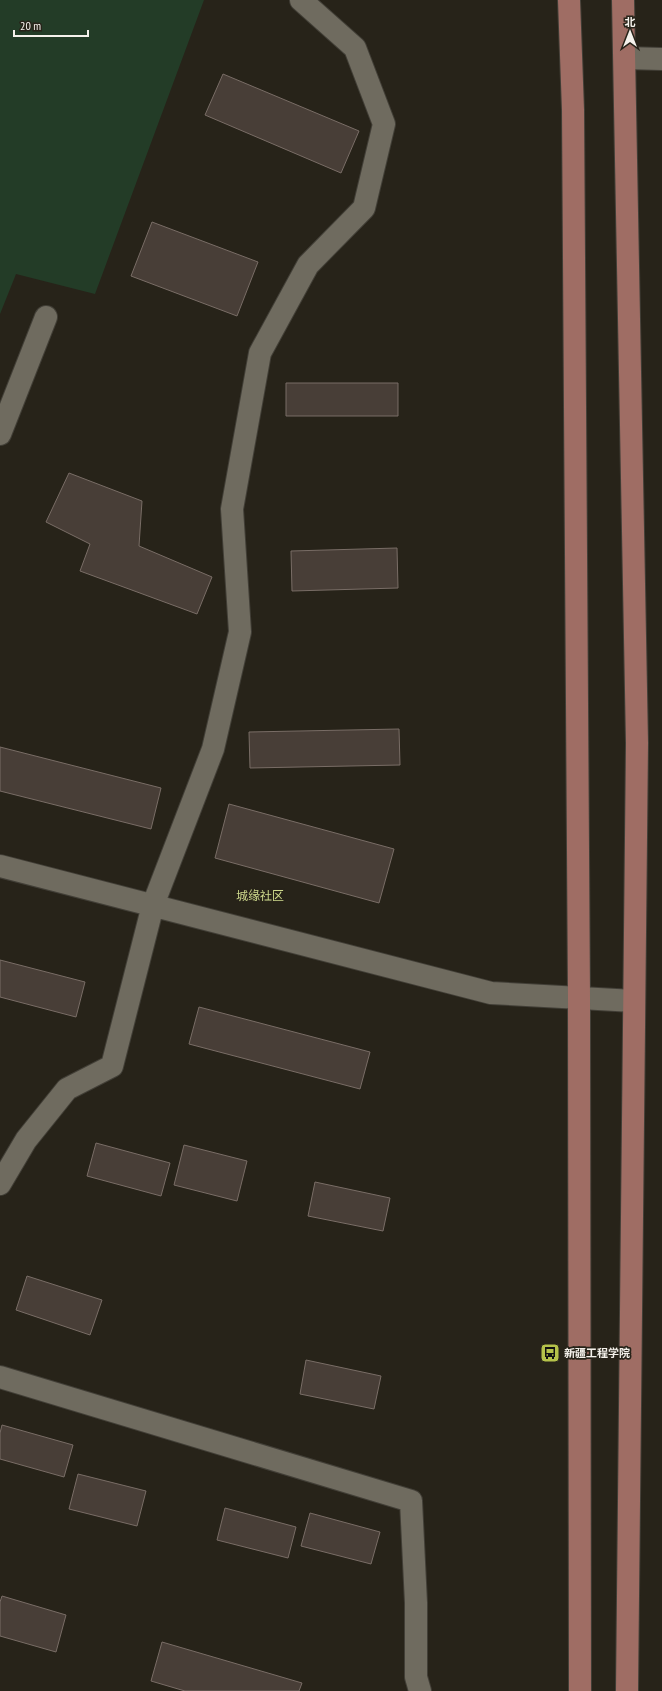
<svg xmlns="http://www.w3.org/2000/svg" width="662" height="1691" font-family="'PT Sans Narrow','Noto Sans SC',sans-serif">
	<rect width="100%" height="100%" fill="#272319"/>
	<path fill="#233c27" d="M0,0H204L95,294L16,274L0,314Z"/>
	<path fill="#483e37" stroke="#796d66" d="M223,74L359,131L341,173L205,115Z
		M152,222L258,262L237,316L131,276Z
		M286,383H398V416H286Z
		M69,473L142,501L139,546L212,577L197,614L80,571L90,544L46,522Z
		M397,548L398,588L292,591L291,551Z
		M399,729L400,765L250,768L249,732Z
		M0,747L161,788L151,829L0,791Z
		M229,804L394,849L379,903L215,858Z
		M0,960L85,982L76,1017L0,997Z
		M199,1007L370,1052L360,1089L189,1044Z
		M96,1143L170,1163L161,1196L87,1176Z
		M184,1145L247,1161L237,1201L174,1185Z
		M315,1182L390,1198L383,1231L308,1216Z
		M27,1276L102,1300L90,1335L16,1310Z
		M306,1360L381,1376L374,1409L300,1394Z
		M2,1425L73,1445L64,1477L0,1459V1433Z
		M78,1474L146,1491L137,1526L69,1509Z
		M225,1508L296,1527L288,1558L217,1540Z
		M310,1513L380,1532L371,1564L301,1546Z
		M2,1596L66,1615L56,1652L0,1636V1602Z
		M162,1642L302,1683L299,1691H185L151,1681Z"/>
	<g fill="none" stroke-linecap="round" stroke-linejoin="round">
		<defs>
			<path id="minor" d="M625,58L662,59
				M0,434L46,317
				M0,866L491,993L634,1001
				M0,1184L26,1140L67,1089L112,1066L153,905L213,749L240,632L232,509L260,353L308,265L364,208L384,124L355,48L301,0
				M0,1377L411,1501L416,1603V1677L420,1691"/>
			<path id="major" d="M569,0L573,110L579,998L580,1691
				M623,0L637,743L627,1691"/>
		</defs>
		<use href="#minor" stroke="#423f37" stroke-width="24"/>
		<use href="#major" stroke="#423f37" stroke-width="24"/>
		<use href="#minor" stroke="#6f6b5f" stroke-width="22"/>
		<use href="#major" stroke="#9f6d64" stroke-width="22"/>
	</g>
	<defs>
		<symbol id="bus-square" viewBox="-11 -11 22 22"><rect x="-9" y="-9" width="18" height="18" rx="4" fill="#b5c24a" stroke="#272319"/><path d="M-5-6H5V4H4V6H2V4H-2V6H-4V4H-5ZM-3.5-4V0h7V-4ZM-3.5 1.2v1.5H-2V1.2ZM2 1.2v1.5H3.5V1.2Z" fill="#111"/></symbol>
	</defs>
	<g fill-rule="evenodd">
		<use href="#bus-square" x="539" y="1342" width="22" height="22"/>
	</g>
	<g text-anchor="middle" stroke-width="3.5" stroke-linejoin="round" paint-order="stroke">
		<g font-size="11" font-weight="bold" fill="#f5f2ec" stroke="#272319" text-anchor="start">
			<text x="564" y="1357">新疆工程学院</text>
		</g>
		<g font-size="12" fill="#cfda8d" stroke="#272319">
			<text x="260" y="900">城缘社区</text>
		</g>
	</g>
	<g transform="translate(630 32)" stroke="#272319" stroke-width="3" paint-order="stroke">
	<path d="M0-3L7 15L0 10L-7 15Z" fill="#f5f2ec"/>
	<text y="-6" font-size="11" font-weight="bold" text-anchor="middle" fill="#f5f2ec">北</text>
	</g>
	<path d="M14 30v6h74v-6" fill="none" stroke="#f5f2ec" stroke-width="2"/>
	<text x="20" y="30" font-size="12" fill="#f5f2ec" stroke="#272319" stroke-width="3" paint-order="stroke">20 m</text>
</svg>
